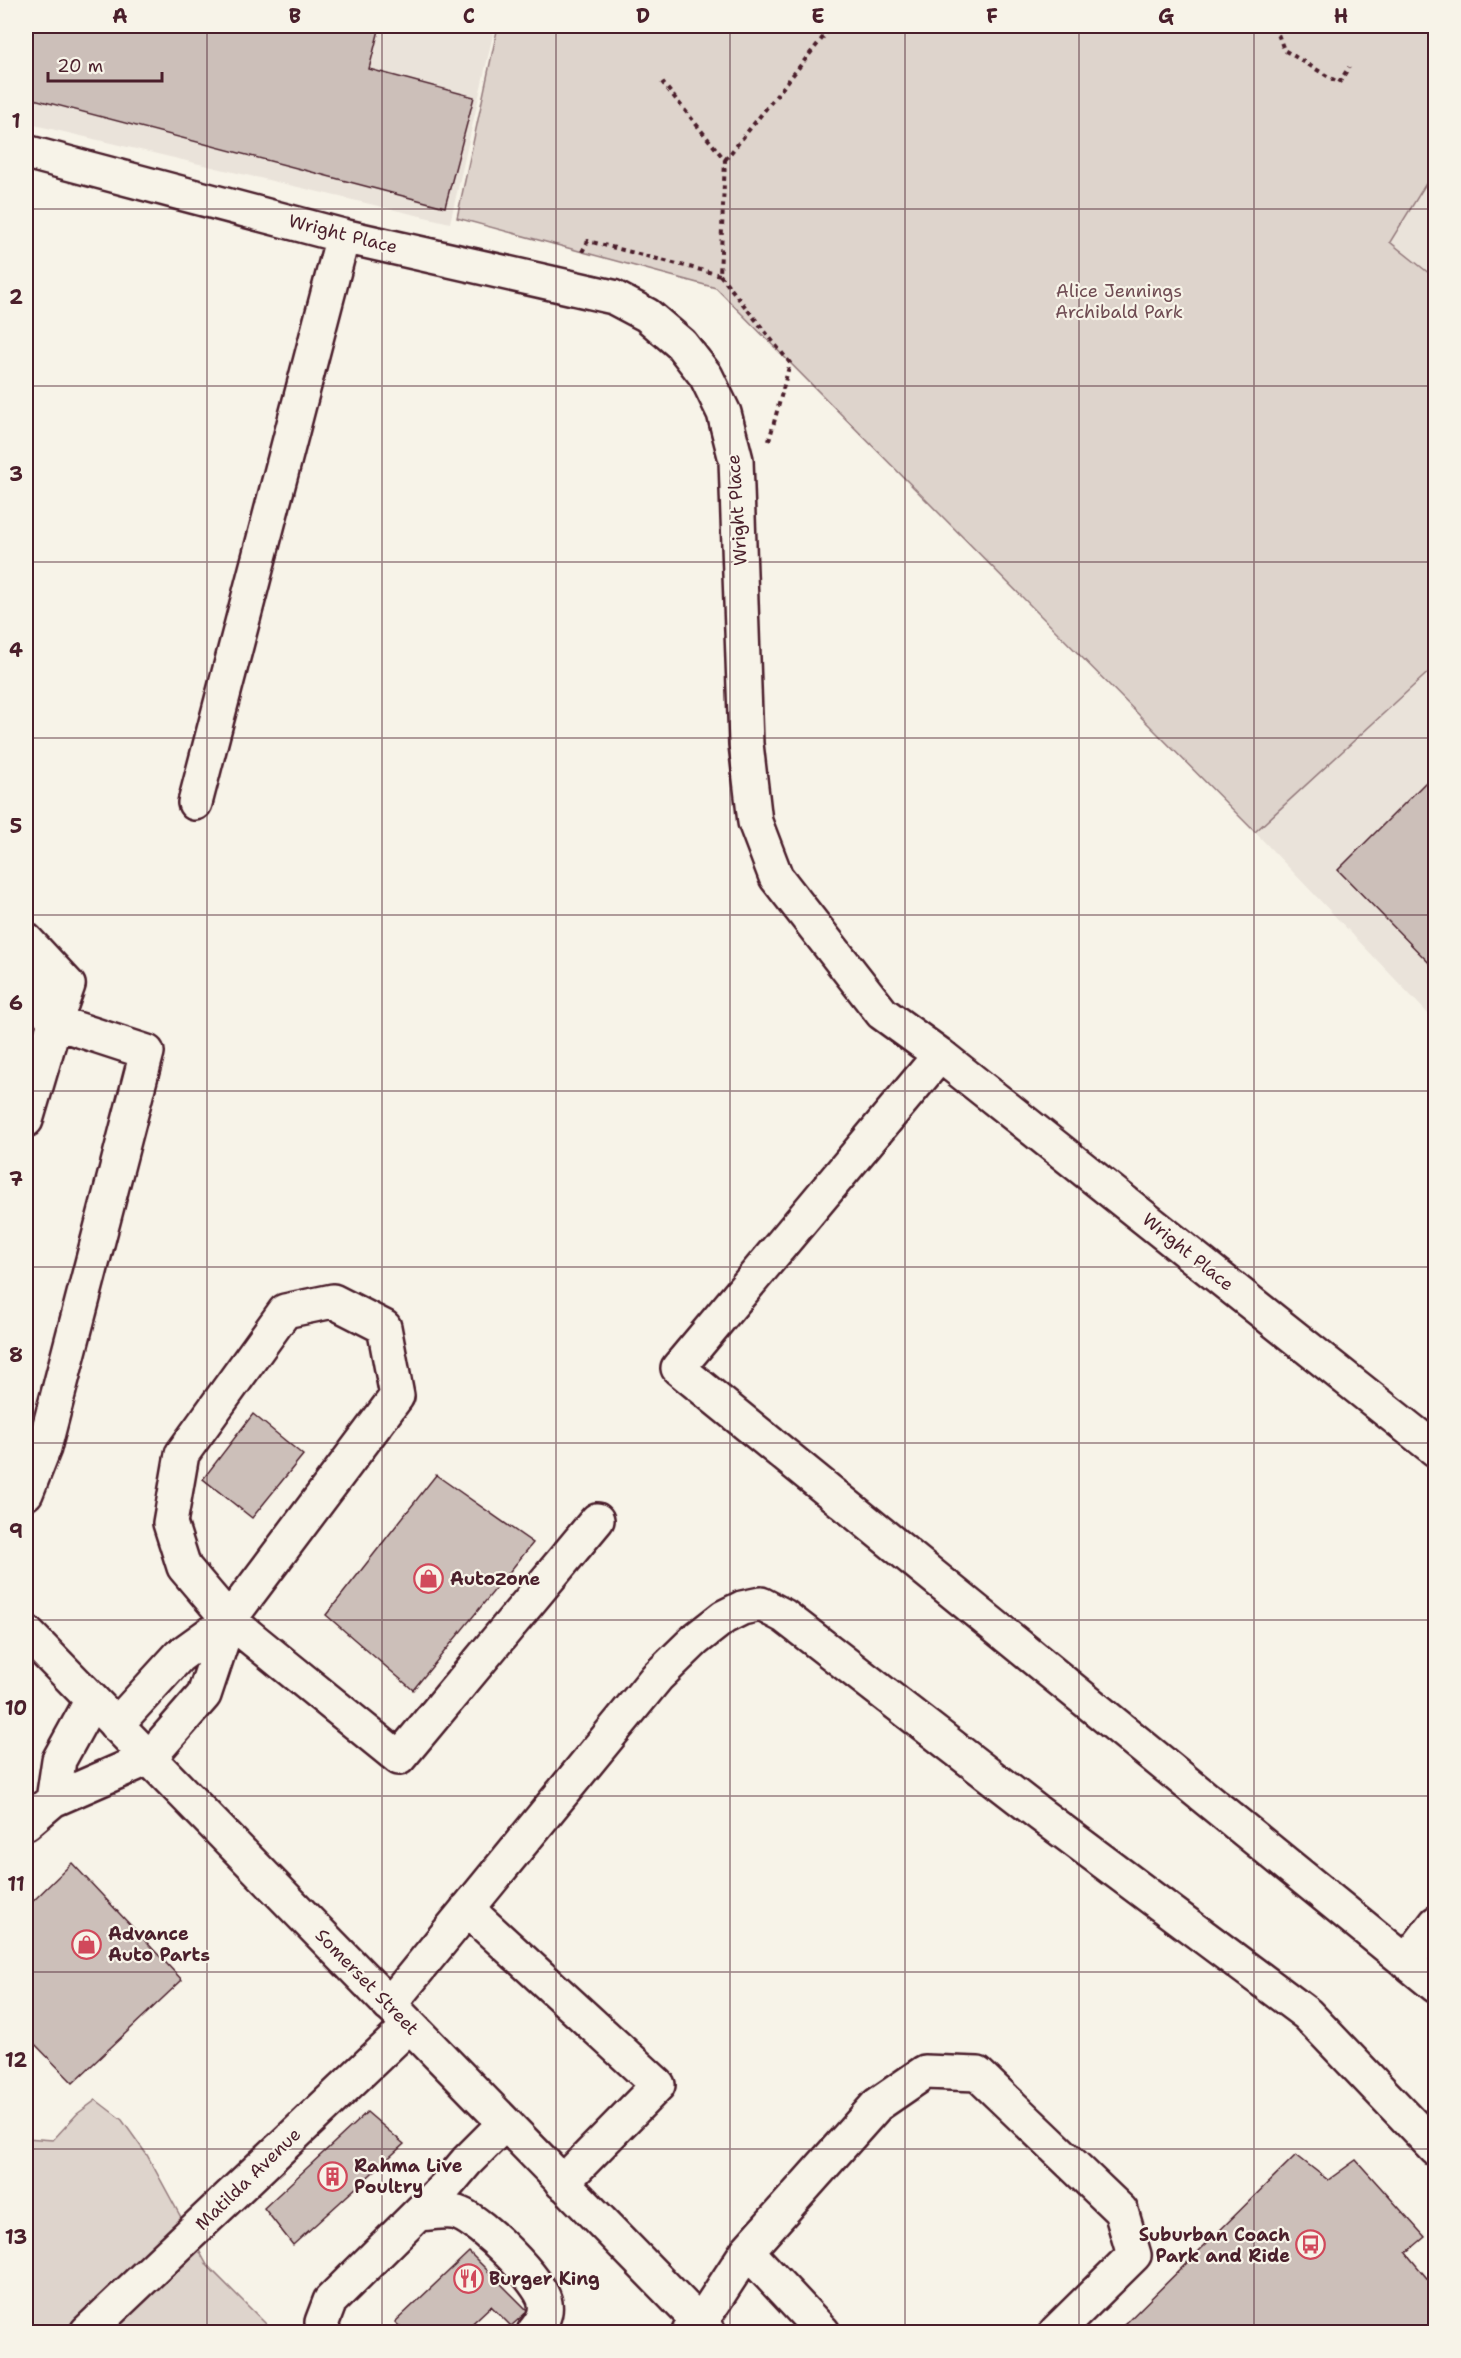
<svg xmlns="http://www.w3.org/2000/svg" width="1461" height="2358" font-family="'Shantell Sans',sans-serif">
	<rect width="100%" height="100%" fill="#f7f3e8"/>
	<filter id="ink" filterUnits="userSpaceOnUse"><feTurbulence type="fractalNoise" baseFrequency=".0167" numOctaves="2"/><feDisplacementMap in="SourceGraphic" scale="12" xChannelSelector="R" yChannelSelector="G"/><feConvolveMatrix kernelMatrix="1 2 1 2 8 2 1 2 1" color-interpolation-filters="sRGB"/></filter>
	<g filter="url(#ink)">
		<path fill="#eae3da" d="M26,26H495L450,223L26,123Z
			M1435,169V278L1390,242Z
			M1435,666V1021L1255,832Z"/>
		<path fill="#ded4cc" stroke="#947a7c" stroke-width="1.5" d="M498,26H1435V169L1390,242L1435,278V666L1255,832L716,288L457,218Z
			M96,2100L122,2120L147,2155L207,2265L274,2332H26V2138L53,2140L77,2114Z"/>
		<path fill="#ccbfb9" stroke="#4a1f2b" stroke-width="1.5" d="M26,26H380L369,69L474,97L445,207L26,97Z
			M1436,772V970L1338,870Z
			M253,1414L303,1455L252,1518L203,1479Z
			M436,1475L533,1543L413,1690L326,1615Z
			M72,1863L182,1980L73,2083L26,2035V1908Z
			M367,2112L404,2144L293,2245L264,2208Z
			M1296,2155L1328,2180L1356,2160L1425,2237L1406,2253L1436,2289V2332H1117Z
			M469,2252L528,2311L511,2326L491,2306L463,2332H405L395,2322Z"/>
		<g fill="none" stroke-linecap="round" stroke-linejoin="round">
			<defs>
				<path id="minor" d="M26,152L343,236L613,297L647,315L681,344L706,376L724,413L736,460L746,744L755,822L776,877L882,1013L940,1055L1436,1450
					M195,803L343,236
					M26,940L68,985L55,1022
					M26,980L55,1022
					M940,1055L678,1368L1436,1986
					M26,1120L55,1022L147,1052L44,1448L26,1493
					M92,1700L59,1760L53,1800L149,1758L204,1695L229,1620
					M116,1725L179,1656L229,1620L397,1396L384,1327L333,1301L285,1311L182,1454L170,1523L184,1567L229,1620L399,1758L597,1520
					M26,1823L53,1800
					M467,1909L658,2085L562,2183
					M1406,1962L1436,1923
					M389,2005L657,1677L696,1639L724,1617L742,1608L761,1604L784,1616L1037,1812L1307,2014L1436,2149
					M418,2214C430,2214 449,2209 460,2214C481,2222 542,2281 545,2303C547,2315 541,2323 534,2332
					M747,2251L823,2332
					M87,2332L409,2026
					M323,2332L322,2322L330,2301L446,2186L467,2161L504,2124
					M689,2332L700,2323L747,2251L877,2105L925,2072L978,2074L1121,2211L1134,2255L1056,2332"/>
				<path id="major" d="M26,1632L709,2332"/>
			</defs>
			<use href="#minor" stroke="#4a1f2b" stroke-width="38"/>
			<use href="#major" stroke="#4a1f2b" stroke-width="38"/>
			<path stroke="#4a1f2b" stroke-width="4" stroke-dasharray="4.5 4.5" stroke-linecap="butt" d="M1275,26L1284,50L1339,83L1349,67
				M725,160L832,26
				M582,252L588,241L720,275L725,160L662,82
				M720,275L790,363L769,441"/>
			<use href="#minor" stroke="#f7f3e8" stroke-width="33"/>
			<use href="#major" stroke="#f7f3e8" stroke-width="33"/>
		</g>
	</g>
	<path fill="none" stroke="#4a1f2b" stroke-width="1.5" stroke-opacity="0.55" d="M207,26V2332M382,26V2332M556,26V2332M730,26V2332M905,26V2332M1079,26V2332M1254,26V2332M26,209H1436M26,386H1436M26,562H1436M26,738H1436M26,915H1436M26,1091H1436M26,1267H1436M26,1443H1436M26,1620H1436M26,1796H1436M26,1972H1436M26,2149H1436"/>
	<defs>
		<symbol id="shop-ring" viewBox="-11 -11 22 22"><circle r="9.5" fill="#f7f3e8" stroke="#d1495b" stroke-width="1.5"/><path d="M-5-2.5h2.3a2.7 3.5 0 0 1 5.4 0H5L5.5 6h-11ZM-1.5-2.5h3a1.5 2.3 0 0 0-3 0Z" fill="#d1495b"/></symbol>
		<symbol id="building-ring" viewBox="-11 -11 22 22"><circle r="9.5" fill="#f7f3e8" stroke="#d1495b" stroke-width="1.5"/><path d="M-4-6H4V6H1V3H-1V6H-4ZM-2.5-4.3h1.7v1.8h-1.7ZM.8-4.3h1.7v1.8H.8ZM-2.5-1h1.7V.8h-1.7ZM.8-1h1.7V.8H.8Z" fill="#d1495b"/></symbol>
		<symbol id="bus-ring" viewBox="-11 -11 22 22"><circle r="9.5" fill="#f7f3e8" stroke="#d1495b" stroke-width="1.5"/><path d="M-5-6H5V4H4V6H2V4H-2V6H-4V4H-5ZM-3.5-4V0h7V-4ZM-3.5 1.2v1.5H-2V1.2ZM2 1.2v1.5H3.5V1.2Z" fill="#d1495b"/></symbol>
		<symbol id="restaurant-ring" viewBox="-11 -11 22 22"><circle r="9.5" fill="#f7f3e8" stroke="#d1495b" stroke-width="1.5"/><path d="M-5-6h1v4h1v-4h1v4h1v-4h1v5L-1.5 .5V6h-2V.5L-5-1ZM5-6V6H3V1.5H1.5Q1.5-4 5-6Z" fill="#d1495b"/></symbol>
	</defs>
	<g fill-rule="evenodd">
		<use href="#shop-ring" x="412" y="1562" width="33" height="33"/>
		<use href="#shop-ring" x="70" y="1928" width="33" height="33"/>
		<use href="#building-ring" x="316" y="2160" width="33" height="33"/>
		<use href="#bus-ring" x="1294" y="2228" width="33" height="33"/>
		<use href="#restaurant-ring" x="452" y="2262" width="33" height="33"/>
	</g>
	<g text-anchor="middle" stroke-width="4.5" stroke-linejoin="round" paint-order="stroke">
		<g font-size="18" fill="#4a1f2b" stroke="#f7f3e8">
			<text transform="translate(343 234) rotate(14)" y="6">Wright Place</text>
			<text transform="translate(737 510) rotate(-94)" y="6">Wright Place</text>
			<text transform="translate(1188 1252) rotate(39)" y="6">Wright Place</text>
			<text transform="translate(367 1982) rotate(46)" y="6">Somerset Street</text>
			<text transform="translate(248 2179) rotate(-44)" y="6">Matilda Avenue</text>
		</g>
		<g font-size="18" fill="#6f4c53" stroke="#f7f3e8">
			<text x="1119" y="297">Alice Jennings<tspan x="1119" dy="21">Archibald Park</tspan></text>
		</g>
		<g font-size="18" font-weight="bold" fill="#4a1f2b" stroke="#f7f3e8" text-anchor="start">
			<text x="450" y="1585">AutoZone</text>
			<text x="108" y="1940">Advance<tspan x="108" dy="21">Auto Parts</tspan></text>
			<text x="354" y="2172">Rahma Live<tspan x="354" dy="21">Poultry</tspan></text>
			<text x="1290" y="2241" text-anchor="end">Suburban Coach<tspan x="1290" dy="21">Park and Ride</tspan></text>
			<text x="489" y="2285">Burger King</text>
		</g>
	</g>
	<rect width="1461" height="2358" fill="none" stroke="#f7f3e8" stroke-width="66"/>
	<path d="M48 72v9h114v-9" fill="none" stroke="#4a1f2b" stroke-width="3"/>
	<text x="57" y="72" font-size="18" fill="#4a1f2b" stroke="#f7f3e8" stroke-width="4.5" paint-order="stroke">20 m</text>
	<rect x="33" y="33" width="1395" height="2292" fill="none" stroke="#4a1f2b" stroke-width="2"/>
	<g font-size="20" text-anchor="middle" font-weight="bold" fill="#4a1f2b">
		<text x="120" y="23">A</text>
		<text x="295" y="23">B</text>
		<text x="469" y="23">C</text>
		<text x="643" y="23">D</text>
		<text x="818" y="23">E</text>
		<text x="992" y="23">F</text>
		<text x="1166" y="23">G</text>
		<text x="1341" y="23">H</text>
		<text x="16" y="128">1</text>
		<text x="16" y="304">2</text>
		<text x="16" y="481">3</text>
		<text x="16" y="657">4</text>
		<text x="16" y="833">5</text>
		<text x="16" y="1010">6</text>
		<text x="16" y="1186">7</text>
		<text x="16" y="1362">8</text>
		<text x="16" y="1538">9</text>
		<text x="16" y="1715">10</text>
		<text x="16" y="1891">11</text>
		<text x="16" y="2067">12</text>
		<text x="16" y="2244">13</text>
	</g>
</svg>
